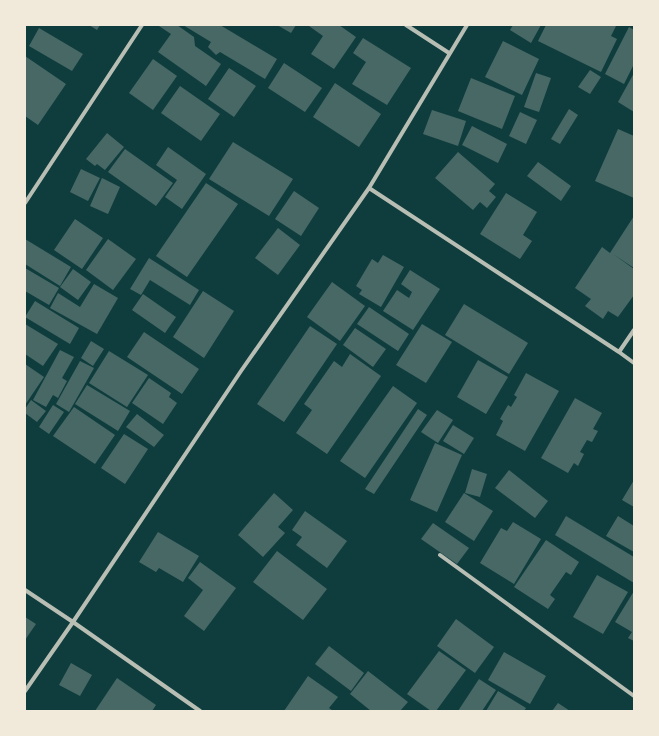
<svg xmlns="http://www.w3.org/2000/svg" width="659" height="736" font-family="Manrope,sans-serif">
	<rect width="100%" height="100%" fill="#0f3d3e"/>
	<path fill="#486865" d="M89,25H100L97,30Z
		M159,25H177L194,37L195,46L221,64L206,86L158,52L171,34L159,26Z
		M183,25H220L277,59L265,79L220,52L216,55L208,47L211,42Z
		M277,25H296L291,33Z
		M310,25H339L356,37L334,69L311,54L323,36L309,26Z
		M513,25H541L531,43L510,30Z
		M546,25H614L616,26L611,36L617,39L601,72L538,41Z
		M629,27L634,30V64L624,84L605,74Z
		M39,28L83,54L72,71L29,46Z
		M363,38L411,68L387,105L352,84L366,62L353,53Z
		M503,41L539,59L522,95L485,77Z
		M25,56L66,84L38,125L25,116Z
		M153,59L177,76L153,110L129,93Z
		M284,63L322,88L305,112L268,88Z
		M229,68L256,86L234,117L208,99Z
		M590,70L601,77L590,94L578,87Z
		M536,73L551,78L539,112L524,107Z
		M634,73V112L618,102Z
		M471,78L515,96L502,129L458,111Z
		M335,83L381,114L359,147L313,117Z
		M180,86L220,114L201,141L161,113Z
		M569,109L578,115L560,144L551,139Z
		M432,110L466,121L458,146L423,134Z
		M520,112L537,120L526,144L509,136Z
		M472,126L507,144L498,163L462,145Z
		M618,129L634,136V198L595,181Z
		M107,133L124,147L105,170L97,164L95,166L86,159Z
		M233,142L293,179L269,216L209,179Z
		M168,147L206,174L182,209L165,197L177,180L156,165Z
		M125,149L173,183L156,206L108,172Z
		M458,152L495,184L489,191L496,197L487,208L480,202L473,210L435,178Z
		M538,162L571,186L561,201L527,176Z
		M81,169L100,178L88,201L70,192Z
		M102,178L120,187L108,214L90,206Z
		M206,183L238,204L187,277L156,256Z
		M294,191L319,208L301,236L275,219Z
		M506,193L537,212L523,235L532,241L520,259L480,234Z
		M634,216V268L613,254L634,269V295L618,317L608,311L603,319L585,306L591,299L575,288L602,247L610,253Z
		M75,219L103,238L82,269L54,250Z
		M278,228L300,245L278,275L255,258Z
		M25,239L71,267L60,286L25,264Z
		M108,239L136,259L113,290L86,270Z
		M383,255L404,267L381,307L359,294L362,290L356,286L372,259L378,263Z
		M149,258L199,290L190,305L150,280L141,295L130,289Z
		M25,268L59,288L49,305L25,291Z
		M73,269L91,282L78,300L60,287Z
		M410,270L440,289L413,330L383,311L397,290L409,298L412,292L401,284Z
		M332,282L365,306L340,341L307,317Z
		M94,284L118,298L97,334L50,308L58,293L80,307Z
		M203,291L234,311L204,358L173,337Z
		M143,294L176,317L165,333L132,310Z
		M35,301L79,328L70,344L25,317Z
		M464,304L528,343L509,374L445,335Z
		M369,307L409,334L398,351L357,324Z
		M25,324L58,344L43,366L25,354Z
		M422,324L452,342L426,383L396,365Z
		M310,326L337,344L284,422L257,404Z
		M355,328L386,349L373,367L343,345Z
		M144,332L199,369L182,394L127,357Z
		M91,341L104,349L93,366L81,358Z
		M60,350L74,357L62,378L67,381L58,398L53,395L46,407L33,400Z
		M109,351L148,375L127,407L89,383Z
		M350,354L381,376L327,454L296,433L312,410L304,404L334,361L342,367Z
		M478,360L508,377L486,414L457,397Z
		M80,361L94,368L69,412L56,404Z
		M25,364L44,377L25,405Z
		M526,373L559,391L525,451L496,435L503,421L500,419L508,405L511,407L517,397L514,395Z
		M149,378L171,393L169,397L177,403L163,424L132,403Z
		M87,385L130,411L118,431L75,404Z
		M393,386L417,403L365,478L340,461Z
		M575,398L602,413L593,429L598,431L592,442L587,440L580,452L584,454L578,466L574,463L568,473L541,458Z
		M31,400L46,411L37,422L25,413V409Z
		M53,405L64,412L49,434L39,427Z
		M74,407L115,435L95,464L53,436Z
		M418,409L427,415L374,494L365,489Z
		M437,410L453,420L438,443L421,432Z
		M137,414L164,435L154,447L126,427Z
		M453,425L474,438L464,454L443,441Z
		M124,434L148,449L125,484L101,468Z
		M435,443L462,455L437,512L410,500Z
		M472,469L487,474L480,497L465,493Z
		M509,470L548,501L535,518L495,488Z
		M634,480V507L622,500Z
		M274,493L293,510L278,527L285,533L263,557L238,535Z
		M464,493L493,511L474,541L445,522Z
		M305,511L347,541L327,568L296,545L302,537L292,530Z
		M566,516L634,557V583L555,535Z
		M618,516L634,526V552L606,536Z
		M513,522L541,539L514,584L480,563L501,528L507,531Z
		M433,523L469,548L457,564L421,539Z
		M158,532L199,556L183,582L159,568L156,572L139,562Z
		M546,540L579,562L571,575L566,572L550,595L555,599L548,609L514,587Z
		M277,551L327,589L303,620L253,582Z
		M200,562L236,588L204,631L184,616L203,590L188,578Z
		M597,575L628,592L603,634L573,617Z
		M634,591V641L628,638L632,632L615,622Z
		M25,617L36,624L25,640Z
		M456,619L494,647L475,673L437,646Z
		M329,646L364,673L351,691L315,664Z
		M439,651L466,670L436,711H431L407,694Z
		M504,652L546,676L530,704L488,680Z
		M71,663L92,675L80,696L59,685Z
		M368,671L408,702L400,711H371L350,694Z
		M308,676L338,697L329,708L333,711H284Z
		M117,678L156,705L152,711H95Z
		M479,679L496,690L482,711H458Z
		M498,691L526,708L524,711H486Z
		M558,703L570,711H552Z"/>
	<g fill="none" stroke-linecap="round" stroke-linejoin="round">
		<path stroke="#b8beb3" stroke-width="4" d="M406,25L449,53
			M369,188L619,352L634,363
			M25,203L142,25
			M619,352L634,330
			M440,555L634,696
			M25,590L73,622L200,711
			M25,691L73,622L241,371L369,188L467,25"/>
	</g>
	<rect width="659" height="736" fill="none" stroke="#f1e9da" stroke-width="52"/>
</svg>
